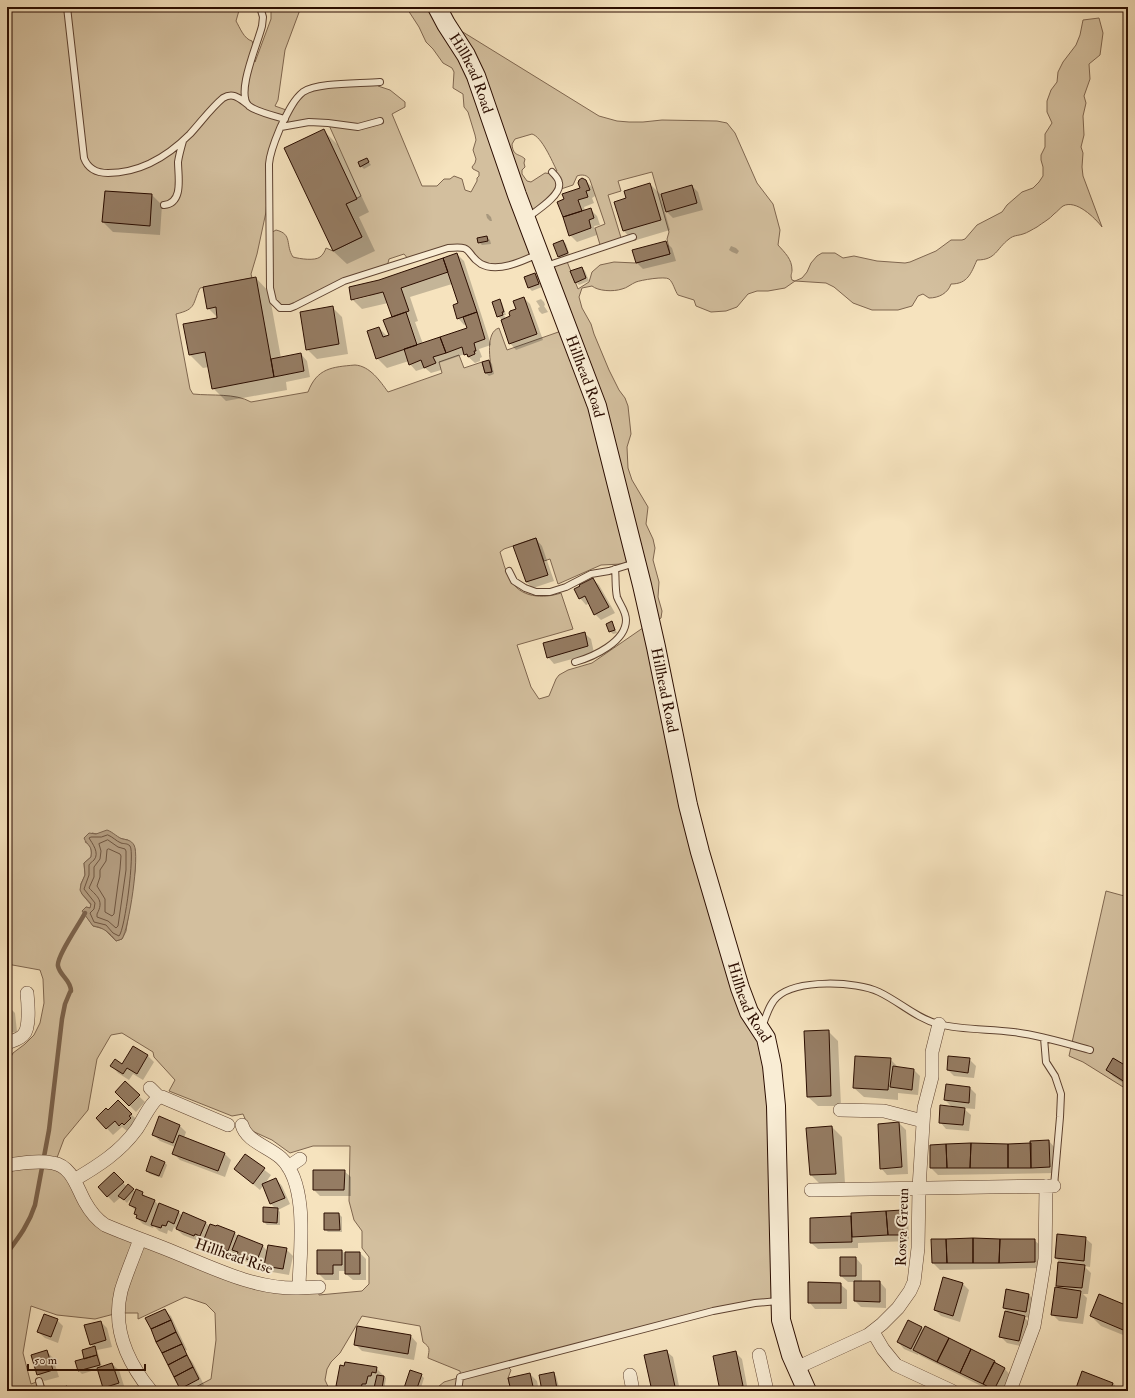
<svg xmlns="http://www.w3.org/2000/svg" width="1135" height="1398" font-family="'IM FELL Double Pica',serif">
	<rect width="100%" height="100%" fill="#f6e3be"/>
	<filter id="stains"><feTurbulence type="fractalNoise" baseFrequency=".005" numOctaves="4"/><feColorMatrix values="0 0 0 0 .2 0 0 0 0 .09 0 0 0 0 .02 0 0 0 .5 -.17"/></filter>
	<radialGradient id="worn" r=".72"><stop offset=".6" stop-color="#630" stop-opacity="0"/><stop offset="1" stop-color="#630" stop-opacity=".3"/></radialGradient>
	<path fill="#d3bf9e" stroke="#7f664f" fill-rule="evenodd" d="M7,7H240L236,21C240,28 244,39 252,41L254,47L255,62L271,19V7H301L285,50L278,100L275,106L289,111L309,89L378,82V86L390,90L405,102V107L392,114L422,186H437L444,179H450L454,176L462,179L465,190L471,192L477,181V178L479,176V172L473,169L472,167L475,163L476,159L473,150L476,140L475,135L468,112L464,107L463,94L453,88L454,72L452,68L443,63L433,49L426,42L419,27L406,7H436L450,31L539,254L506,265L489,266L462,247L409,260L404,254L389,259L387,267L284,308L273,301L269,234L276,230C293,234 285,245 293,257C300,259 315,261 320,257C323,255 325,251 326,248L333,251L362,237L346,204L361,196L328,123L291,125L285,119L271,151L266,212L257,254L251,274L252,278L200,288C192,304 197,309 176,314L190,389L193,394C212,396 235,393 251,402L308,392C317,368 332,367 355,365C370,366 380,381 388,392L442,373L439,362L459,355L464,368L482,362L485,373L492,372C490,361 485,332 499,328L507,350L567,329L635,561L622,564L601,565L558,584L550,559L544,561L536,538L504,549L500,552C503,561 505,571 510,579C520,598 543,599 561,593L573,629L517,645L531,687L539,699L549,696L556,679L559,675L568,670L592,663L650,623L687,806L765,1038L780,1300L755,1303L506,1365L511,1370L508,1378L511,1391H433L444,1382L461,1377L460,1371L428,1358C429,1349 431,1348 423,1342L420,1326L362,1316L340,1353L331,1362L327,1369L325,1380L330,1391H188L211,1379L216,1340L215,1313L206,1304L185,1297L138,1319V1313H119L140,1240L233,1277L318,1288L319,1295L362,1291L369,1284V1257L362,1248V1231L354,1220L349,1201L350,1146H313L290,1153L272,1140L250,1130L243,1114L232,1116L169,1091L175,1080L154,1057L153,1052L122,1033L111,1035L97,1059L88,1110L64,1139L55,1163L9,1165L7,1141L9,1124L7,1101V1064L13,1053L25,1044L34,1035L40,1023L44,1003L43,979L40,970L7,964ZM92,833L128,840L135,849V871L126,931L122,939L116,941L104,929L93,926L83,911L86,907L90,908L91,905L82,894L81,884L85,875L84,863L91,857C92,850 91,845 85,842Z
		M1099,18L1103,33L1100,55L1089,64L1090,79L1084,96L1086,103L1083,116L1084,135L1081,147L1083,153L1082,167L1083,176L1102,227C1095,218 1076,199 1063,206C1060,208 1058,211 1054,214C1050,219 1042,223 1037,227C1033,229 1027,233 1023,234C1017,236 1014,235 1009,239C996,249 996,260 977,260C971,273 968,284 951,284C948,293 939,298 929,298L923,294L918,296L912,306L898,310H872L853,303L834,287L826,283L795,281L785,288L768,291H757L748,294L737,307L726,311L711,312L696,306L694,300L678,295C675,291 673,282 669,279C665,276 641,280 636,282C631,284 627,288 622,289C613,292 598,291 592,286L582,288L579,297L582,308L591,324L594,334L609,370L619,390L625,398L628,406L631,434L627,447L628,468L632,480L648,507L646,524L653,539L655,548L653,560L659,582L658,597L662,611L661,618L658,620L637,561L545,267L566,259L578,289L589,282L592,272L600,265L614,262L636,263L670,254L667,239L669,232L652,172L618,181L621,191L608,195L622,241L601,248L595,228L605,224L590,180C588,175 582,174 577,176L573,185L558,190L527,219L458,29L599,116L617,121L629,122H643L662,120L717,121L727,123L735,133L757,183L773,204L780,230L778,245C785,253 792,259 792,270C792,274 790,275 792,280L795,281L802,278L807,272L811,263L817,256L822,253H835L843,258L854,256L877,261L905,263L910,262L936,251L951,240H962L965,239L977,225L1002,212L1007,205L1022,192L1033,188L1039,182L1043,176V167L1041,160V155L1045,147V134L1052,123L1047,112V101L1051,90L1057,82L1058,72L1063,62L1076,45L1080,35L1083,20ZM532,134C542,137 552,161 557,171L552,174L545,173L531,182L527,181L522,174V170L525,167L524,163L525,159C519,153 513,157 512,144L515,139Z
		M1106,891L1128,897V1090L1083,1062L1069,1056Z
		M58,1165L89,1210L139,1240L118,1313L95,1319L57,1315L31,1306L23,1353L31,1384L39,1381L42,1391H7V1262L9,1254L7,1251V1166Z"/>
	<path fill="#b19a7d" stroke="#7b624b" d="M107,830C113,832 118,838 123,839C127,840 131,840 134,845C140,855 129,928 122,939L116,941C110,933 103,927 93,926L82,911L86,907L90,908L91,904L82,894L80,890L81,884L85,875L84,863L91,857C93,845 87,846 84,838L89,833L96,834Z"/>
	<path fill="#0003" fill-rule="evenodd" d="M324,131L337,144L369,212L359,217L375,251L347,264L333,251Z
		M367,159L371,165L364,169L361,166Z
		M586,181L592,187L595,196L592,198L594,203L584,207L585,211L590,209L597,216L600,225L594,226L597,235L577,242L570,235L559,202L581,189Z
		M650,184L660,194L663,204L692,186L698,192L703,210L673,218L664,209L670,230L633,241L624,231L615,202L628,198Z
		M105,192L152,195L162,205L160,235L113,232L103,222Z
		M486,214H488L491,217L492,221H490L487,218Z
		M487,237L490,240L491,244L482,245L479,242Z
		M563,241L566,244L570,256L562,260L559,257L554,245Z
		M666,242L672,248L676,261L643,269L637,263Z
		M731,246L736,248L739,251L737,254L732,252L729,250Z
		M457,254L464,261L491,345L479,349L482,357L480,358V361L475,363L465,354L439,363L441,370L431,373L425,368L416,371L410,364L409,361L387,368L377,358L368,331L379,328L388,337L390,336L385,320L393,318L388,303L362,309L352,299L350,288L380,280ZM452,284L459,304L454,306L458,318L464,325L466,324L468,329L423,344L415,322L418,321L410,297ZM370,294V296L355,300L354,298Z
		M582,268L585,271L589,281L579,285L576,282Z
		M535,274L538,277L542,287L532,291L529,288Z
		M256,278L269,292L281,358L301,354L307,361L310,377L286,382L287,390L226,401L213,388L209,367L203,368L190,355L219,319L208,308Z
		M524,298L530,304L543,340L516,350L510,343L501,319L498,316L499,301L502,303L506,315H504L506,319L512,317Z
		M541,299L544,302L545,305L544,306L548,312L542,314L539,311L538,308L540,307L536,301Z
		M332,307L342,317L348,354L317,359L307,349Z
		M489,361L492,364L494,374L489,376L486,373L483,363Z
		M536,539L542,546L554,581L533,588L526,582L515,546Z
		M593,579L599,585L615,613L601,620L595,614L589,603L586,605L580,598Z
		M611,623L614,626L617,633L613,634L610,631Z
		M584,633L591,639L594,653L554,664L548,657Z
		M7,972L11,1009L15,1013L17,1032L7,1033V1003H10V1001H7Z
		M828,1031L838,1041L841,1106H818L808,1097Z
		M133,1047L148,1056L154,1062L143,1080L133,1074L129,1080L118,1073L112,1066L122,1065Z
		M890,1059L899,1068L914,1070L920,1076L918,1095L898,1093V1100L864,1097L854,1088Z
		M969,1059L976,1066L974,1078L954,1076L948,1070Z
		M1128,1068V1086L1113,1076L1107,1070Z
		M125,1083L145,1102L136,1112L116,1092Z
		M947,1085L970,1088L976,1094L975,1109L963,1108L971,1115L969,1131L946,1129L940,1122L953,1108L945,1100Z
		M118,1101L138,1121L127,1131L122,1127L113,1135L97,1118L108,1112Z
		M160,1118L180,1126L186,1132L184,1138L225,1154L231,1160L225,1177L180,1160L173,1153L175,1147L160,1141L153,1135Z
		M899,1123L906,1130L908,1174L887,1175L881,1168Z
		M832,1127L842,1137L845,1183L821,1185L811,1175Z
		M1049,1141L1055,1148L1056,1173L938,1175L931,1168V1145L1032,1144Z
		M245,1155L271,1175L264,1185L276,1179L282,1186L290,1204L278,1210L280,1212V1225H267L264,1222L276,1209L271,1204L263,1186L260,1190L235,1169Z
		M164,1162L167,1165L162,1178L150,1174L147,1171Z
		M344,1171L351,1177V1196H320L314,1190Z
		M114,1173L127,1187L136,1192L142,1193L148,1199L155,1201L159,1206L178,1211L182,1216L206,1223L210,1227L217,1228V1226L235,1233L238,1237L263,1246L268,1252L286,1249L293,1256L289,1275L272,1272L264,1264L263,1268L245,1261L236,1252L234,1257L217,1250L207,1241V1242L202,1240L201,1242L183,1235L174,1227L172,1232L168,1230L167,1234L159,1231L154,1226L153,1228L143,1224L137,1218L138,1216L135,1214L136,1211L130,1205L135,1194L127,1203L121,1197L114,1203L99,1187Z
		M901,1211L908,1217L909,1241L858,1243V1248L818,1249L811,1243V1219L852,1217Z
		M339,1214L342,1217V1232H328L325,1229Z
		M1085,1238L1092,1244L1090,1267L1084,1266L1091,1273L1088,1294H1083L1087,1298L1083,1324L1059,1321L1052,1314L1061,1289L1057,1285L1062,1264L1056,1258Z
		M932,1240H1034L1041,1246V1268L940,1270L933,1263Z
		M342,1251L346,1255L360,1253L366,1259V1280H353L346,1274V1271H339V1280H325L318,1273Z
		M856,1258L862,1265V1282H880L886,1289V1308L861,1307L855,1301V1282H848L841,1276Z
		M944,1278L963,1284L969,1290L960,1322L941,1316L935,1310Z
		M840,1284L847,1290V1309H815L809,1302Z
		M1028,1294L1035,1301L1032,1318L1024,1317L1031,1324L1025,1347L1007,1343L1000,1336L1010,1314L1004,1308Z
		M1128,1307V1337L1101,1326L1091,1316Z
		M165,1310L171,1316L187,1350L184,1351L188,1360L190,1359L193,1363L204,1385L194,1391H184L181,1388Z
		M57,1320L63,1326L58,1343L45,1338L38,1332Z
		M101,1322L107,1328L112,1347L97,1350L102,1367L112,1364L119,1370L125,1389L120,1391H108L104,1388L98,1369L82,1374L79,1371L85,1359L94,1348L91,1344Z
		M922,1328L924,1330L994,1361L1000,1366L1005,1369L1011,1376L1004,1391H991L921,1356L918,1354V1355L904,1349L898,1342Z
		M411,1336L417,1343L414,1360L362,1351L355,1344Z
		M666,1351L673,1357L680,1391H652Z
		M47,1352L53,1358L59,1377L44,1381L38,1374Z
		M735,1352L742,1359L748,1391H721L714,1357Z
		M376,1368L386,1378L384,1391L378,1390L377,1389L376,1391H342L337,1386Z
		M411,1372L421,1375L424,1378L420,1391H404Z
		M1083,1372L1113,1383L1119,1390V1391H1076Z
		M553,1373L556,1376L560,1391H543L540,1376Z
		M530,1374L537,1381L539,1391H512Z"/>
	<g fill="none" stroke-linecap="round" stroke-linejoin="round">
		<path stroke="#6e543e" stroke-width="1" d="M108,835C113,837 116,841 121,843C124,844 127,843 130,846C135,852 125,930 119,936L113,933L106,925L94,922L90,913L94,909L95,903L84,889L89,875V865C90,863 92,862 94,860C100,853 92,843 89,838L91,837H101Z
			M108,840L118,847L125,849L126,851V870L118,926L116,928L108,921L97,917V914C104,901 98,897 89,888L94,877V867L100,859L101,851L99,844Z
			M109,849L120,854L121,856L120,869L114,914L112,916L105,912V899L97,886L100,877V870L106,861L107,850Z"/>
		<path stroke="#7b624b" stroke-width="4.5" d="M71,991C71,980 60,976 58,966C56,957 80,923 85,913
			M7,1253C19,1237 29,1224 35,1205L49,1130L62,1019L65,1004L70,992"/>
	</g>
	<path fill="#957c63" stroke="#2b0d00" d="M324,129L357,199L346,204L362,237L333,251L284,148Z
		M367,158L369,162L360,167L358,162Z
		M582,178L586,180L590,190L586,191L588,197L578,200L582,211L563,217L557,202L564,199L562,194L580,188L578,183L579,180Z
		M650,183L661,220L623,231L614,202L626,198L624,191Z
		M692,185L697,203L666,212L661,194Z
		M105,191L152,194L150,226L102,222Z
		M591,208L594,218L589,220L591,228L569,236L563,217Z
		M487,236L488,241L478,243L477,238Z
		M563,240L568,253L558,257L553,244Z
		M666,241L670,254L636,263L632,250Z
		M457,253L477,312L457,319L453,305L458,303L443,258Z
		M443,258L448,272L401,288L409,311L392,317L383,292L351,300L349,287L379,280Z
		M582,267L586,278L575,283L570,271Z
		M535,273L539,284L528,288L524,277Z
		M256,277L274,377L212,389L205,352L189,355L183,324L217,318L216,307L207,309L203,287Z
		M524,297L537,334L509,344L501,320L510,316L509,313L510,311L516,309L513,301Z
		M500,299L504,312H502L503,315L497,317L492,302Z
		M333,306L339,344L306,350L300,312Z
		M406,312L417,345L376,359L367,331L379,327L383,337L389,335L383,320Z
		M477,312L485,339L474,343L476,351H474L475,354L468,357L467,354L464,355L462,347L446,353L440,337L467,328L463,317Z
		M440,337L446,353L433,357L436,363L424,368L421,360L409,365L404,349Z
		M301,353L304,371L274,377L271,359Z
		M489,360L492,372L485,373L482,362Z
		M536,538L548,575L526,582L513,546Z
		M593,578L609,607L594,615L585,596L579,599L574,589L580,586L579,585Z
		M612,621L615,630L609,632L606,624Z
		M585,632L588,646L547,658L543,643Z
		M7,1005H9L11,1026L7,1027Z
		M829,1030L831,1096L807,1097L804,1031Z
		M133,1046L148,1055L137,1074L127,1068L123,1074L110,1066L115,1059L122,1064Z
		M855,1056L891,1058L888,1090L853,1088Z
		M948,1056L970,1058L968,1073L947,1070Z
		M1113,1058L1128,1067V1084L1106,1070Z
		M893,1066L914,1069L912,1090L890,1087Z
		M125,1081L140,1095L129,1106L115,1092Z
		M946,1084L970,1087L969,1103L944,1100Z
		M118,1100L132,1114L129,1116L131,1118L124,1125L122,1123L119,1126L115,1121L106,1129L96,1118L106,1108L108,1110Z
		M940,1105L965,1108L963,1125L939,1123Z
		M159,1116L180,1125L173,1143L152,1135Z
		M899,1122L902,1167L880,1169L878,1124Z
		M832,1126L836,1174L810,1175L806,1128Z
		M179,1135L225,1153L218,1171L172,1154Z
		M1049,1140L1050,1167L1031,1168L1030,1141Z
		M971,1143L1008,1144V1168H970Z
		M971,1143L970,1168H947L946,1144Z
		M1031,1143V1168H1008V1144Z
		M946,1144L947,1168H930V1145Z
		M245,1154L265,1168L253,1184L234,1169Z
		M151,1156L165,1162L159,1176L146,1171Z
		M313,1170H345L344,1190H313Z
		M114,1172L124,1182L107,1197L98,1187Z
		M276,1178L285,1198L270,1204L262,1184Z
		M128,1184L134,1189L124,1200L118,1196Z
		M136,1189L143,1192L142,1195L155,1200L146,1222L136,1218L137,1215L134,1214L136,1208L129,1205Z
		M159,1203L179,1211L174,1224L168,1221L166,1226L162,1225L161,1228L151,1225Z
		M263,1207L278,1208L277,1223L263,1222Z
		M902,1210L903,1235H888L886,1211Z
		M886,1211L888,1235L852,1237L851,1213Z
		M183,1212L206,1222L200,1236L195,1234L194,1236L176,1229Z
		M324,1213H339L340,1230H324Z
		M851,1216L852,1242L810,1243V1218Z
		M210,1224L216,1226L217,1225L235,1232L228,1251L210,1243V1241L204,1239Z
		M1057,1234L1086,1237L1084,1261L1055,1258Z
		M238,1235L263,1245L256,1263L237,1255L238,1252L232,1250Z
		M973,1238L1000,1239L999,1263H973Z
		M973,1238V1263H947L946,1239Z
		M931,1239H946L947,1263H932Z
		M1000,1239H1035V1262L999,1263Z
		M268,1245L287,1248L283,1269L264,1266Z
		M317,1250H342V1265H333V1274H317Z
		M345,1252H360V1274H345Z
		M840,1257H856V1276H840Z
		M1058,1262L1085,1265L1082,1288L1056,1286Z
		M943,1277L963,1283L953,1316L934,1310Z
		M854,1281H880V1302L854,1301Z
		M808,1282L841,1283V1303H808Z
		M1055,1287L1081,1291L1077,1318L1051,1315Z
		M1006,1289L1029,1294L1026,1312L1003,1308Z
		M1099,1294L1128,1306V1332L1090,1316Z
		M165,1309L171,1320L151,1329L145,1318Z
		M1005,1311L1025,1316L1019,1341L999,1337Z
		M44,1314L58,1319L51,1337L37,1332Z
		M171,1320L176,1332L156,1342L151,1329Z
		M908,1320L922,1327L911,1349L897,1342Z
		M101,1321L106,1340L90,1345L84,1325Z
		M357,1326L411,1335L408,1354L354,1345Z
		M925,1326L949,1338L937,1362L913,1350Z
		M176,1332L182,1344L162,1353L156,1342Z
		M949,1338L971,1349L960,1373L937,1362Z
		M182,1344L187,1355L168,1365L162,1353Z
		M95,1346L97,1355L84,1359L82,1350Z
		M971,1349L995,1361L983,1384L960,1373Z
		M47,1350L53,1370L37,1375L31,1355Z
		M667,1350L676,1391H652L644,1355Z
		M736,1351L743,1386L720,1391L713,1356Z
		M97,1355L100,1365L78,1371L75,1361Z
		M187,1355L193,1367L174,1377L168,1365Z
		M345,1362L377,1367L376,1373L372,1372L371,1376H368L366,1384H362L361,1389L373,1391H341V1387L336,1386L340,1365L344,1366Z
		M994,1362L1005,1368L994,1390L983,1384Z
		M112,1363L119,1383L103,1388L97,1368Z
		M193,1367L199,1379L180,1389L174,1377Z
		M410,1370L422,1374L416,1391H411L404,1388Z
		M1082,1371L1113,1383L1110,1391H1075Z
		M554,1372L557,1389L542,1391L539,1375Z
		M530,1373L534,1391H511L508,1378Z
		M377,1375L384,1376L382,1389L374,1388Z
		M67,1386L69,1391H51Z
		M743,1386L744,1391H722Z"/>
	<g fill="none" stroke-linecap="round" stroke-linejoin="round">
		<defs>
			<path id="lane" d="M67,7L84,158C88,169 97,173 108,173C140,173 168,156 190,134C201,122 211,108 223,98C233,92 239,98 247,104
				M260,7L263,17L262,26C258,43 235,94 249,106C257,112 275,116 285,119
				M380,82C361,84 318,82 303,92C293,100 287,114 281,126C276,138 270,151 269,164L270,288L273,301L280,308H290L295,306L344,281L448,248C475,245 464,253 481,264C498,273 523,261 538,254
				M281,127L309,122L328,123L358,127L380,121
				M164,205C184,203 178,176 178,162C179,155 181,148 183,141
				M527,218C536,211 562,195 559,183C559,179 555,175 552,172
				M546,266L633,237
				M509,571L514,581L525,588L536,592H550L566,587L591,574L609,571L635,563
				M575,662C593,657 626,642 626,620C626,611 620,605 617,597C615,588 616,578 615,569
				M762,1027C766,1017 769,1004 777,997C797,979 856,981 879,992C900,1002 916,1018 938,1024C962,1030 989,1029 1013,1032C1039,1035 1065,1043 1090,1050
				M1044,1038L1046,1062L1055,1076L1061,1094L1060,1117L1054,1186
				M39,1381L42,1391
				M458,1391L460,1377L713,1311L755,1303L778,1301"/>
			<path id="street" d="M7,1043C12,1041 21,1039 24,1034C30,1027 28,1002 27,993
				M150,1088L159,1097
				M840,1110L884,1111L923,1121
				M7,1165C22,1163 38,1160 53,1163C72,1166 77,1188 85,1202C90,1211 96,1219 105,1225C128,1235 152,1243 176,1253C215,1269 255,1289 298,1288L299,1286C300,1250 309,1184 281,1158C269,1147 246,1141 242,1125
				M288,1167L300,1159
				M74,1180C98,1166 120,1152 136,1130C142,1122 153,1097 162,1097L228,1125
				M811,1190L1054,1186
				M140,1239C134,1256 126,1274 121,1291C112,1328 128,1363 151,1391
				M298,1288L319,1287
				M873,1332L883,1349L896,1365L952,1391
				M759,1355L767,1391
				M796,1368L868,1335L882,1324L898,1308L910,1291L914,1282L918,1248L919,1188L924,1108L932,1077V1052L939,1024
				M630,1375L633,1391
				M1011,1388L1034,1326L1045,1259L1046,1186"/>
			<g id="secondary">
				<path id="s1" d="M437,7L446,24L466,55L476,76L517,195L597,406L642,585L656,647L688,805L700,852L740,988L749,1012L766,1038L772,1066L776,1106L781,1320L791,1355L807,1391"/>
			</g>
		</defs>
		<use href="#lane" stroke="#5e4230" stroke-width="8"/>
		<use href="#street" stroke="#5e4230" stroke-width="14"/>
		<use href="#secondary" stroke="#2b0d00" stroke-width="20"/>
		<use href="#lane" stroke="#f9edd5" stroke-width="6"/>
		<use href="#street" stroke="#f9edd5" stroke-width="13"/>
		<use href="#secondary" stroke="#f9edd5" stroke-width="18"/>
	</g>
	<g text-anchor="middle" stroke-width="4" stroke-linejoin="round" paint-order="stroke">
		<g font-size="15" fill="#2b0d00" stroke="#f9edd5">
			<text dy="5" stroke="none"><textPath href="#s1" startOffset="75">Hillhead Road</textPath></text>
			<text dy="5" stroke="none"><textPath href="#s1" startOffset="399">Hillhead Road</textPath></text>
			<text dy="5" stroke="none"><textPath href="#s1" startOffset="723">Hillhead Road</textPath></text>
			<text dy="5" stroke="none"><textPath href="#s1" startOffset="1047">Hillhead Road</textPath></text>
			<text transform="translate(902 1227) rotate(-88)" y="5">Rosva Greun</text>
			<text transform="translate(234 1256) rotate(19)" y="5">Hillhead Rise</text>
		</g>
	</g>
	<rect width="1135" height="1398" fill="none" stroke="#f6e3be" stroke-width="24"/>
	<rect x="8" y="8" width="1119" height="1382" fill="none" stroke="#2b0d00" stroke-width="2"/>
	<rect x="12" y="12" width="1111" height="1374" fill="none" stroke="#2b0d00"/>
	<path d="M28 1364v6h117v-6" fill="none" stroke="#2b0d00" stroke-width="2"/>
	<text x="34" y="1364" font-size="12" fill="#2b0d00" stroke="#f9edd5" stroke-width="3" paint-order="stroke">50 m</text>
	<rect width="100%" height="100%" filter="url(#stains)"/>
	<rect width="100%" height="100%" fill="url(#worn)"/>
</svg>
